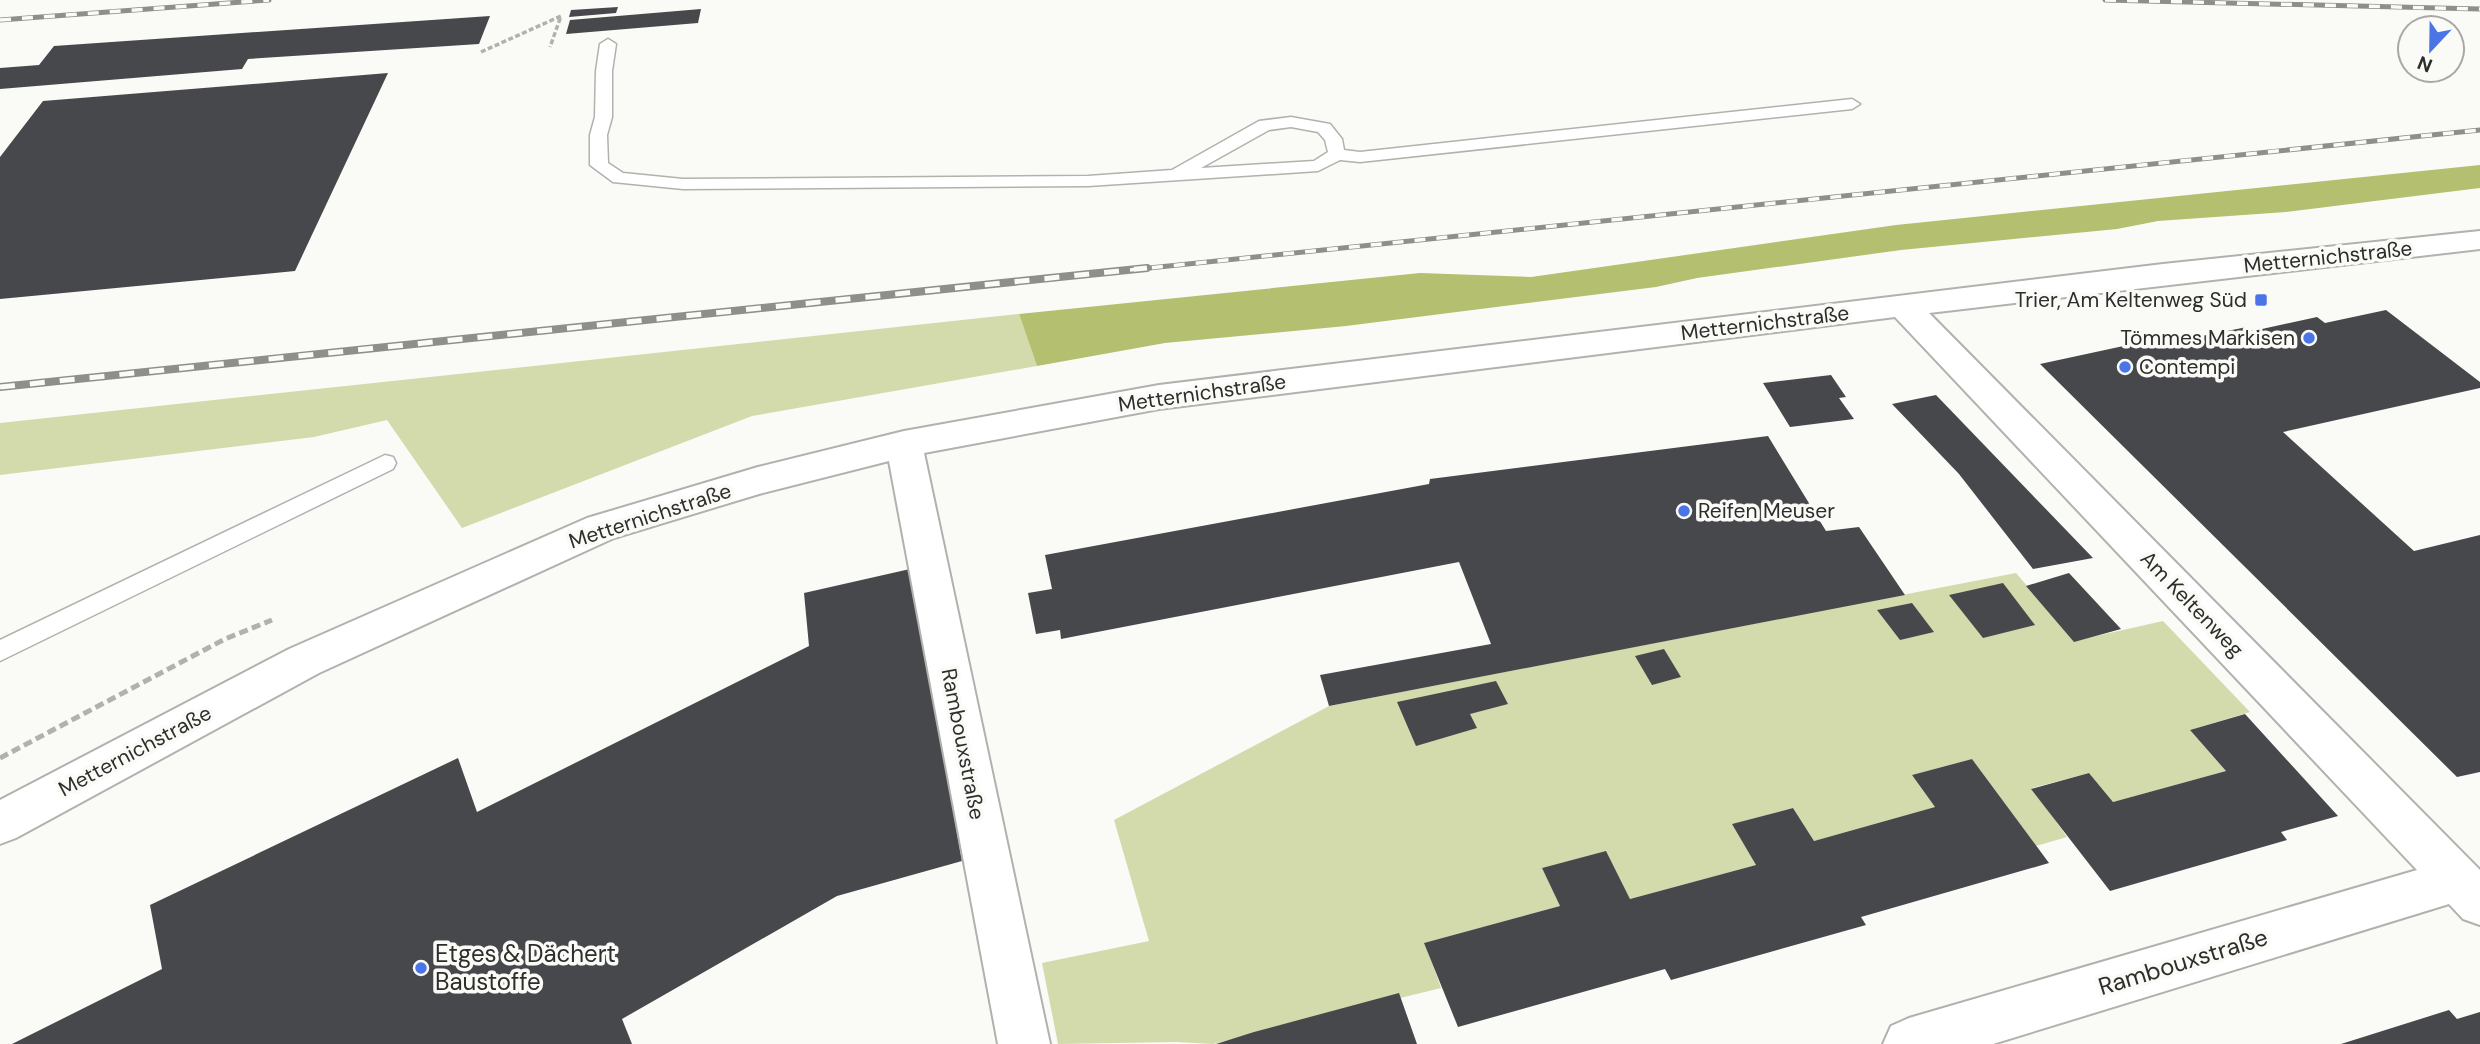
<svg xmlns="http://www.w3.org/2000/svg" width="2480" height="1044" font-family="'DM Sans',sans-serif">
	<rect width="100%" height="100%" fill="#fafbf7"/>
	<path fill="#d3daab" d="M1019,314L1037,366L752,416L462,528L387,420L314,437L0,475V423Z
		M2016,573L2074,641L2163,621L2250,712L2190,730L2226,771L2113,802L2089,773L2032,788L2067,837L2036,846L1972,759L1912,775L1935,807L1814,841L1793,808L1733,824L1756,865L1630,899L1606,852L1542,868L1560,906L1425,943L1441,988L1213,1044L1176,1042L1058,1044L1042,963L1149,941L1114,820L1329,706Z"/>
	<path fill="#b5bf70" d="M2480,165V188L2286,212L2158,221L2117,229L1901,250L1697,278L1656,287L1346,326L1165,343L1037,366L1019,314L1420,273L1531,277L1896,225Z"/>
	<path fill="#47484b" d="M618,7L616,13L569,17L571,10Z
		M701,9L698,23L566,34L570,20Z
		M490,16L479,44L248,59L242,69L0,89V68L39,65L54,46Z
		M388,73L295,271L0,299V157L43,101Z
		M2386,310L2480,382V388L2283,432L2414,551L2480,535V772L2457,777L2040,364L2156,339L2162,344L2247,327L2253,331L2317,317L2325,323Z
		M1831,375L1846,397L1839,398L1854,419L1790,427L1763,383Z
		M1936,395L2093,558L2033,569L1959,474L1892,404Z
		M1768,436L1826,531L1859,527L1905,595L1329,706L1320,675L1491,644L1459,562L1061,639L1060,630L1036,634L1028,593L1052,589L1045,555L1429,484L1430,479Z
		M910,569L962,861L837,896L622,1019L632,1044H12L162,969L150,905L458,758L477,812L809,646L804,593Z
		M2069,573L2121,629L2074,642L2026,586Z
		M2003,583L2035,625L1983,638L1949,595Z
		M1912,603L1934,632L1900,640L1877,610Z
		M1664,649L1681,677L1652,685L1635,656Z
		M1496,681L1508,704L1470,714L1477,728L1416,746L1397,702Z
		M2245,714L2338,816L2281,832L2287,840L2110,891L2031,789L2089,773L2113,802L2226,771L2190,730Z
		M1972,759L2049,863L1861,917L1866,925L1671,980L1665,969L1458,1027L1424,943L1560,906L1542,868L1606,851L1630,899L1756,865L1732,824L1793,808L1814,841L1935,807L1912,775Z
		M1399,993L1417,1044H1216L1254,1032Z
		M2449,1010L2457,1019L2480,1012V1044H2341Z"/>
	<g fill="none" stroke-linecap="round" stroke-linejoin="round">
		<defs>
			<path id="service" d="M608,39L616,44L612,71V117L607,135L608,163L623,173L683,179L1088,176L1172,170L1259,121L1291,117L1330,124L1342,139L1344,150L1360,152L1852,99L1860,104L1852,109L1360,162L1340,160L1318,171L1088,186L683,189L613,182L590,165V135L595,117L596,71L600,44ZM1291,127L1318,132L1325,140L1328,152L1314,161L1201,168L1269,130Z
				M385,455L393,457L396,463L393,469L0,661V640Z"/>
			<path id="minor" d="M2480,231V249L1929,313L2480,870V925L2463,919L2449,904L1993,1044H1883L1891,1026L1909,1018L2417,870L1895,317L1159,409L924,453L1050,1044H998L889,461L759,494L614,538L319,673L16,838L0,844V800L289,649L587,518L758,467L904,431L1159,385L2163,264Z"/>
		</defs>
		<use href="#service" stroke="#b1b2ae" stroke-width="3"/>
		<use href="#minor" stroke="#b1b2ae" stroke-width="4"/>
		<path stroke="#b1b2af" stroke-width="3.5" stroke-dasharray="5 2.5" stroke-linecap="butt" d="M481,52L561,16L550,47"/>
		<path stroke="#b1b2af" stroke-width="5" stroke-dasharray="9 4.5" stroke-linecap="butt" d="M0,758L225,639L272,620"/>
		<use href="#service" fill="#fff" fill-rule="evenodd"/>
		<use href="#minor" fill="#fff" fill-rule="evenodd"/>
		<defs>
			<path id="rail-far1" d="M2105,0L2480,9
				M0,20L269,0
				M1130,270L2480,130"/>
			<path id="rail" d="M0,387L1147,268"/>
		</defs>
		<use href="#rail-far1" stroke="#8e8e8c" stroke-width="5"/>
		<use href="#rail" stroke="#8e8e8c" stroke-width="8"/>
		<use href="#rail-far1" stroke="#fafbf7" stroke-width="3.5" stroke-dasharray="11" stroke-linecap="butt"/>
		<use href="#rail" stroke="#fafbf7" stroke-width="5" stroke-dasharray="15" stroke-linecap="butt"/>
	</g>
	<g fill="#4b75e7" stroke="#fafbf7" stroke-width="2.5">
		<rect x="2254" y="293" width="14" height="14" rx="3.5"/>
		<circle cx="2309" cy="338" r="7"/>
		<circle cx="2125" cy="367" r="7"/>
		<circle cx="1684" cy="511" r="7"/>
		<circle cx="421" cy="968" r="7"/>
	</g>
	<g text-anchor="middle" stroke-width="7" stroke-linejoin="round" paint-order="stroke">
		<g font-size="21" fill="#2d2d2c" stroke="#fafbf7">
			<text transform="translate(2328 257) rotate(-6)" y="7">Metternichstraße</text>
			<text transform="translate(1765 323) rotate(-7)" y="7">Metternichstraße</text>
			<text transform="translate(1202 393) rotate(-8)" y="7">Metternichstraße</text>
			<text transform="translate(650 516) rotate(-18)" y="7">Metternichstraße</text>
			<text transform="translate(2192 604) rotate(46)" y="7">Am Keltenweg</text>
			<text transform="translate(963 744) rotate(79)" y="7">Rambouxstraße</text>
			<text transform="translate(135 751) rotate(-28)" y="7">Metternichstraße</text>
		</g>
		<g font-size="21" fill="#2d2d2c" stroke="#fafbf7" text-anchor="end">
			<text x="2247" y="307">Trier, Am Keltenweg Süd</text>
			<text x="2295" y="345">Tömmes Markisen</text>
			<text x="2139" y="374" text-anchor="start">Contempi</text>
			<text x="1698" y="518" text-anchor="start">Reifen Meuser</text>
		</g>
		<g font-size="24" fill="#2d2d2c" stroke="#fafbf7" text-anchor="start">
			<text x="435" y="962">Etges &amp; Dächert<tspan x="435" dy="28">Baustoffe</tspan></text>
		</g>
		<g font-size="24" fill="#2d2d2c" stroke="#fafbf7">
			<text transform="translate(2183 962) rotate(-17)" y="8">Rambouxstraße</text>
		</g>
	</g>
	<g transform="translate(2431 49) rotate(202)"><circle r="33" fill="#fafbf7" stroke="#a8a9a6" stroke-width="2"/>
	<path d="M0-5L12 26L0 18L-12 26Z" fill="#4b75e7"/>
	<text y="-10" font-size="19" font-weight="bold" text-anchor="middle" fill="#2d2d2c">N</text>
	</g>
</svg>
